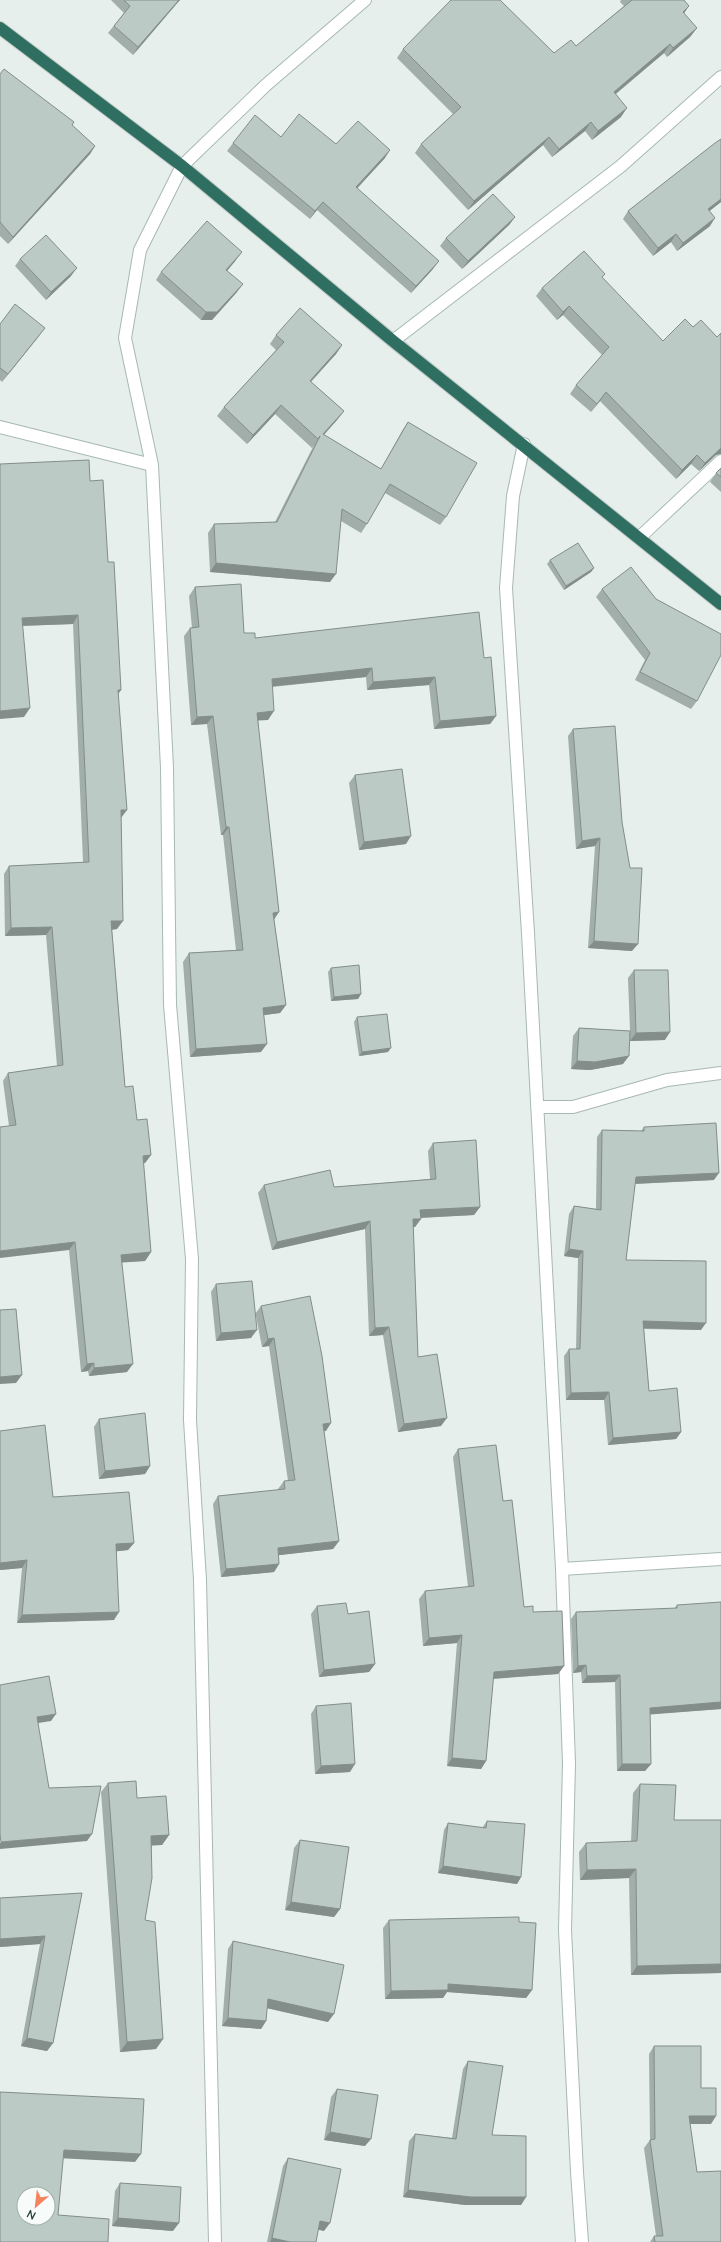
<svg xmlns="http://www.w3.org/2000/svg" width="721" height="2242" font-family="'Nunito Sans',sans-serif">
	<rect width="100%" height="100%" fill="#e6efeb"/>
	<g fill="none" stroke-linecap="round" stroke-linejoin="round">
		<defs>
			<path id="minor" d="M393,341L621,166L721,77
				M0,427L152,465
				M524,444L513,496L506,588L528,933L562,1569L569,1763L565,1930L577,2172L582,2242
				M640,537L721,461
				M537,1107H573L667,1080L721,1073
				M562,1569L721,1559
				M215,2242L200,1580L190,1420L192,1259L170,1005L167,768L152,465L125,338L140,250L182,166L266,85L365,0"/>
			<path id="highway" d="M0,28L182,166L393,341L721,604"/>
		</defs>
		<use href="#minor" stroke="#a8b8b2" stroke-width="14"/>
		<use href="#highway" stroke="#c2cac8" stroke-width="14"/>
		<use href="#minor" stroke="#fff" stroke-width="12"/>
		<use href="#highway" stroke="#2f6f62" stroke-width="12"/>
	</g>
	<path fill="#a1aea9" d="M111,0H180L133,55L108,33L124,13Z
		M621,0H684V14L697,28L690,37L667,57L664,53L616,94L621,117L592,140L585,131L552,157L543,145L468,210L415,153L421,144L453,114L397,58L403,49L554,53L576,46L624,6L620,2Z
		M0,74L72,125L95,146L90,154L8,244L0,236Z
		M281,137L336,144L385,158L357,188L433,269L411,293L317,210L310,219L227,151L233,143Z
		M721,139V202L709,211L710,226L677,251L671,242L653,256L623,219L628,211Z
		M515,217L509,225L462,269L440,246L446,238Z
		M20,259L71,276L46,300L15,266Z
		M236,260L227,271L237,292L212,320H201L156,280L161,272Z
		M605,274L602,278L663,341L693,327L717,337L721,333V454H720L716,455L699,471L691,464L676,479L600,401L591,412L570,394L576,385L602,355L563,315L557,320L536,296L542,288Z
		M0,324L39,336L2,382L0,380Z
		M276,335L342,345L336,354L311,382L344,411L337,420L324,435L381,469L402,431L408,422L446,517L440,525L385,493L367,524L361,533L341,521L330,582L210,572L208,533L214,524L275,522L314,445L312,448L275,414L247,444L217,416L224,407L276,350L270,344Z
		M0,464L90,481L108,562L121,690L118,694L121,818L117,929L112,930L125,1087L137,1120L151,1155L145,1163H143L151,1252L145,1261L122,1262L127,1372L89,1376L88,1371L81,1372L69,1250L9,1126L3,1081L8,1073L57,1066L46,935L5,936L4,874L9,866L83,862L73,624L22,626L24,717Z
		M721,468V492L710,482L716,473Z
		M550,560L594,568L591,572L564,590L547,564Z
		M195,587L244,633L255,638L484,658L496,716L490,724L434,729L429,685L367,690L366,677L272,687L268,720H258L274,919L286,1005L280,1013L264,1015L261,1052L190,1057L183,962L189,953L236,950L223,835H221L207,724L191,725L184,636L190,628H192L189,596Z
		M602,589L697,701L691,709L635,680L645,660L596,597Z
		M573,729L632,951L588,948L595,846L576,849L568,736Z
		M355,775L406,844L359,850L349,783Z
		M331,968L361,994L358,999L331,1001L328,972Z
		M634,970L665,1040L630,1041V1034L623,1064L590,1070L571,1069L573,1036L579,1028L630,1031L628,978Z
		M357,1017L388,1052L359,1056L354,1022Z
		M644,1127L714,1180L635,1184L626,1260L701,1330L644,1329L649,1391L681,1432L676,1439L608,1445L604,1400H566L564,1356L569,1349H576L578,1258L564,1256L569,1214L574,1206L596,1209L597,1137L602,1130L641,1131Z
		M433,1143L480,1207L474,1215L421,1218L415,1227H413L418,1357L441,1426L398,1432L383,1335L369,1336L365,1229L272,1250L258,1193L264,1185L334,1187L430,1179L428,1151Z
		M216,1284L255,1314L261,1306L326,1431H324L339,1541L333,1549L278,1555L279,1564L274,1572L221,1577L213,1504L218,1496L278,1490V1489L284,1481H288L269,1346L262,1347L256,1316L251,1338L216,1341L211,1292Z
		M99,1419L150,1466L145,1474L99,1479L94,1427Z
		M0,1431L53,1497L134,1543L128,1550L117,1551L114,1620L17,1623L22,1568L0,1570Z
		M458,1449L503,1501L524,1607L533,1612L564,1666L558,1674L493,1679L486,1761L481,1769L447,1766L457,1643L423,1646L419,1599L425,1591L468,1587L453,1457Z
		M677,1605L721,1709L650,1714L651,1764L645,1771H617L615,1682L582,1683L581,1672L573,1673L571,1619L576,1612L674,1609Z
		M317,1606L348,1614L375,1664L369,1672L319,1677L311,1614Z
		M316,1706L350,1772L315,1774L311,1714Z
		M108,1783L137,1798L169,1835L162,1845H152L145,1920L163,2039L156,2049L120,2052L101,1792Z
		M640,1784L674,1820H721V1973L631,1975L629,1878L580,1880L579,1852L586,1843L631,1842L633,1793Z
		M487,1821L521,1877L517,1884L438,1873L444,1830L448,1823L482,1828Z
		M300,1840L340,1909L334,1917L285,1910L294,1848Z
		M82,1893L53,2043L47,2051L21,2046L40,1944L0,1947V1898Z
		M389,1920L519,1922L532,1990L526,1998L447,1992L443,1998L385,1999L383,1928Z
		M233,1941L328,2022L267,2008L266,2021L261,2029L222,2026L228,1949Z
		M654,2046L701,2088L711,2124H690L697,2172L721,2242H650L654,2236H656L644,2148L650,2140L649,2054Z
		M468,2061L492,2135L526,2197L521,2205H465L403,2197L409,2141L415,2134L452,2138L463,2069Z
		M337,2089L365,2146L324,2140L331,2097Z
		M288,2158L324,2231L318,2229L316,2242H267L283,2166Z
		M120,2183L173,2231L112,2226L115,2191Z"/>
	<path fill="#838d89" d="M179,0H180L178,2L133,55L138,47Z
		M689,6L683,15V12Z
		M697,28L690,37L667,57L673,48Z
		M670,44L664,53L608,100L614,92Z
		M627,108L621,117L592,140L598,131Z
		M591,122L585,131L552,157L559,149Z
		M549,137L543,145L468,210L474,201Z
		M95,146L90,154L8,244L13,237Z
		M390,150L385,158L351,195L356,187Z
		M721,199V202L702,217L708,209Z
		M323,202L317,210L310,219L315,211Z
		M515,217L509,225L462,269L468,261Z
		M715,218L710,226L677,251L683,243Z
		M676,234L671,242L653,256L658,248Z
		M242,252L236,260L221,278L226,270Z
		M439,261L433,269L411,293L416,286Z
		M77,268L71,276L46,300L51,292Z
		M243,284L237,292L212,320H201L206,312Z
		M569,306L563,315L557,320L563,312Z
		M45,328L39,336L2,382L8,374Z
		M342,345L336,354L304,389L310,381Z
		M606,392L600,401L591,412Z
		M281,405L275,414L247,444L253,435Z
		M344,411L337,420L318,441L323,434Z
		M721,448V454H720L716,455L699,471L705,463Z
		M697,455L691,464L676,479L682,470Z
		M216,563L336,574L330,582L210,572Z
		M594,568L591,572L564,590L566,586Z
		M78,615L73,624L16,626L22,618Z
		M372,668L366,677L266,687L272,679Z
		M435,677L429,685L367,690L373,682Z
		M118,690H121L115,698Z
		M30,708L24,717L0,719V711Z
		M274,711L268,720L251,721L257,713Z
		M213,716L207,724L191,725L197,717Z
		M496,716L490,724L434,729L440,721Z
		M121,810H127L121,818Z
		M226,827H229L223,835H221Z
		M411,836L406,844L359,850L364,842Z
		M600,838L595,846L576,849L582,841Z
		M279,912L273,921V913Z
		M111,921H123L117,929L106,930Z
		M52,927L46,935L5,936L11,928Z
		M594,941L638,944L632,951L588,948Z
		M361,994L358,999L331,1001L334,997Z
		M286,1005L280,1013L257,1016L263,1008Z
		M670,1032L665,1040L630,1041L636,1033Z
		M267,1044L261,1052L190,1057L196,1049Z
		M391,1048L388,1052L359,1056L362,1052Z
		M629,1056L623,1064L590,1070L571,1069L577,1061Z
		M151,1155L145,1163L137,1164L143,1156Z
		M719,1173L714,1180L631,1184L636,1177Z
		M480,1207L474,1215L415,1218L420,1210Z
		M413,1219H421L415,1227H407Z
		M370,1221L365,1229L272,1250L277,1242Z
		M75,1242L69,1250L0,1258V1251Z
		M569,1249L583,1251L578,1258L564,1256Z
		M151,1252L145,1261L116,1263L121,1255Z
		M643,1321L706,1323L701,1330L638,1328Z
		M389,1327L383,1335L369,1336L375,1328Z
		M257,1330L251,1338L216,1341L221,1333Z
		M274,1338L269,1346L262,1347L268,1339Z
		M94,1363L88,1371L81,1372L87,1364Z
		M133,1364L127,1372L89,1376L94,1368Z
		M22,1375L16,1383L0,1384V1377Z
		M609,1392L604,1400H566L571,1393Z
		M447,1418L441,1426L398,1432L404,1424Z
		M331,1423L326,1431L318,1432L323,1424Z
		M681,1432L676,1439L608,1445L613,1438Z
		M150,1466L145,1474L99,1479L105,1471Z
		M339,1541L333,1549L272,1556L278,1548Z
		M134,1543L128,1550L111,1552L116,1544Z
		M27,1560L22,1568L0,1570V1563Z
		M279,1564L274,1572L221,1577L226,1569Z
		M119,1612L114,1620L17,1623L22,1615Z
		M462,1635L457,1643L423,1646L429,1638Z
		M375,1664L369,1672L319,1677L324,1670Z
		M586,1665L581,1672L573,1673L578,1666Z
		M564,1666L558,1674L488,1679L494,1672Z
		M620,1675L615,1682L582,1683L587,1676Z
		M721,1702V1709L644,1715L650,1708Z
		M56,1714L51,1721L32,1724L37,1717Z
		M452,1758L486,1761L481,1769L447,1766Z
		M355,1764L350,1772L315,1774L321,1766Z
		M622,1764H651L645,1771H617Z
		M92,1834L87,1841L0,1849V1843L1,1842Z
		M169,1835L162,1845L145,1846L151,1836Z
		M443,1866L521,1877L517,1884L438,1873Z
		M636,1869L629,1878L580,1880L587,1870Z
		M291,1902L340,1909L334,1917L285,1910Z
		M45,1936L40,1944L0,1947V1939Z
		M721,1964V1973L631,1975L637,1966Z
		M448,1984L532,1990L526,1998L447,1992L443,1998L385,1999L391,1991Z
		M268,1999L334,2014L328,2022L262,2007Z
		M228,2018L266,2021L261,2029L222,2026Z
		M27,2038L53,2043L47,2051L21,2046Z
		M163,2039L156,2049L120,2052L127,2042Z
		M689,2116H716L711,2124H684Z
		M330,2132L371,2139L365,2146L324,2140Z
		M64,2150L141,2154L135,2162L57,2158Z
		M408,2190L526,2197L521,2205H465L403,2197Z
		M118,2218L179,2223L173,2231L112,2226Z
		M320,2221L330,2223L324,2231L315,2229Z
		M272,2238L290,2242H270Z"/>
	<path fill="#bbcac4" stroke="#838d89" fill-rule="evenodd" d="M124,0H179L138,47L114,26L130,6Z
		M451,0H500L554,53L571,40L576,46L632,0H684L689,6L683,12L697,28L673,48L670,44L614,92L627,108L598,131L591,122L559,149L549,137L474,201L421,144L461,107L403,49Z
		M4,69L74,122L72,125L95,146L13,237L0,222V74Z
		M299,114L336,144L358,121L390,150L356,187L439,261L416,286L323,202L315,211L233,143L255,115L281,137Z
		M721,139V199L708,209L715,218L683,243L676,234L658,248L628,211L715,143Z
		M493,194L515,217L468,261L446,238Z
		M207,221L242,252L226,270L243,284L217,312H206L161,272Z
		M46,235L77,268L51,292L20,259Z
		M584,251L605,274L602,277L663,341L685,319L693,327L701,320L717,337L721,333V448L705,463L697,455L682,470L606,392L597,404L576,385L609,347L569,306L563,312L542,288Z
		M15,304L45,328L8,374L0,368V324Z
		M300,308L342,345L310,381L344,411L323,434L381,469L408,422L477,463L446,517L390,484L367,524L342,509L336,574L216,563L214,524L277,522L320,436L318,439L281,405L253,435L224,407L284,342L276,335Z
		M89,460L90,481L103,480L108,562H114L121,690H118L127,810H121L123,921H111L125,1087L133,1086L137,1120L147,1119L151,1155L143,1156L151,1252L121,1255L133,1364L94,1368V1363L87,1364L75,1242L0,1251V1127L16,1125L8,1073L63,1065L52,927L11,928L9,866L89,862L78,615L22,618L30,708L0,711V464Z
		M721,468V477L716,473Z
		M578,543L594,568L566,586L550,560Z
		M631,567L656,599L721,634V655L697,701L640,672L650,653L602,589Z
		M241,584L244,633H255V638L479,612L484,658L491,657L496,716L440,721L435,677L373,682L372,668L272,679L274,711L257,713L279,912L273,913L286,1005L263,1008L267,1044L196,1049L189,953L243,950L229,827H226L213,716L197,717L190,628L199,627L195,587Z
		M615,726L622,822L630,868H642L638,944L594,941L600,838L582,841L573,729Z
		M402,769L411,836L364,842L355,775Z
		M359,965L361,994L334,997L331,968Z
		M634,970H668L670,1032L636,1033Z
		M387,1014L391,1048L362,1052L357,1017Z
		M579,1028L630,1031L629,1056L595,1062L577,1061Z
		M716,1123L719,1173L636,1177L626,1260L706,1261V1323L643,1321L649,1391L677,1388L681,1432L613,1438L609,1392L571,1393L569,1349H580L583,1251L569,1249L574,1206L601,1210L602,1130L644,1131V1127Z
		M476,1140L480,1207L420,1210L421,1219H413L418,1357L437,1354L447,1418L404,1424L389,1327L375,1328L370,1221L277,1242L264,1185L330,1170L334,1187L436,1179L433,1143Z
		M252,1281L257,1330L221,1333L216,1284Z
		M310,1296L322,1356L331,1423L323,1424L339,1541L278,1548L279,1564L226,1569L218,1496L285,1489L284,1481L295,1480L274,1338L268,1339L261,1306Z
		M16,1309L22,1375L0,1377V1310Z
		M145,1413L150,1466L105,1471L99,1419Z
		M45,1425L53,1497L129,1492L134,1543L116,1544L119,1612L22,1615L27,1560L0,1563V1431Z
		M496,1445L503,1501L512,1500L524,1607L533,1606V1612L562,1611L564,1666L494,1672L486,1761L452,1758L462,1635L429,1638L425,1591L474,1586L458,1449Z
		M721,1602V1702L650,1708L651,1764H622L620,1675L587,1676L586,1665L578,1666L576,1612L677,1608V1605Z
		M346,1603L348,1614L369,1611L375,1664L324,1670L317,1606Z
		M49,1676L56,1714L37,1717L49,1788L101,1786L92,1834L1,1842L0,1834V1685Z
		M351,1703L355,1764L321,1766L316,1706Z
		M136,1781L137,1798L166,1796L169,1835L151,1836L152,1878L145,1920L155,1922L163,2039L127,2042L108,1783Z
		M640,1784L676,1785L674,1820H721V1964L637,1966L636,1869L587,1870L586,1843L637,1841Z
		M487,1821L525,1824L521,1877L443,1866L448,1823L486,1828Z
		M300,1840L349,1847L340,1909L291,1902Z
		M82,1893L53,2043L27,2038L45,1936L0,1939V1898Z
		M519,1917V1922L536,1923L532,1990L448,1984V1990L391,1991L389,1920Z
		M233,1941L344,1965L334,2014L268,1999L266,2021L228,2018Z
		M654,2046H701V2088H716V2116H689L697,2172L721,2171V2242H655L654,2236H663L650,2140L655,2139Z
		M468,2061L503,2066L492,2135L526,2136V2197H471L408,2190L415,2134L456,2139Z
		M337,2089L378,2095L371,2139L330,2132Z
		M0,2092L144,2099L141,2154L64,2150L58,2215L109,2219L108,2242H0ZM24,2194H48V2218H24Z
		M288,2158L341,2169L330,2223L320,2221L316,2242H290L272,2238Z
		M120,2183L181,2187L179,2223L118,2218Z"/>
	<g transform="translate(36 2206) rotate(208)"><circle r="19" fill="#f7fbf9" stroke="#a3b1ad"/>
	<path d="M0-3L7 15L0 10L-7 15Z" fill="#f4845f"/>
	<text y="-6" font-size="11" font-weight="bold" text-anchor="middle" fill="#24423a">N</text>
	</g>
</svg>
